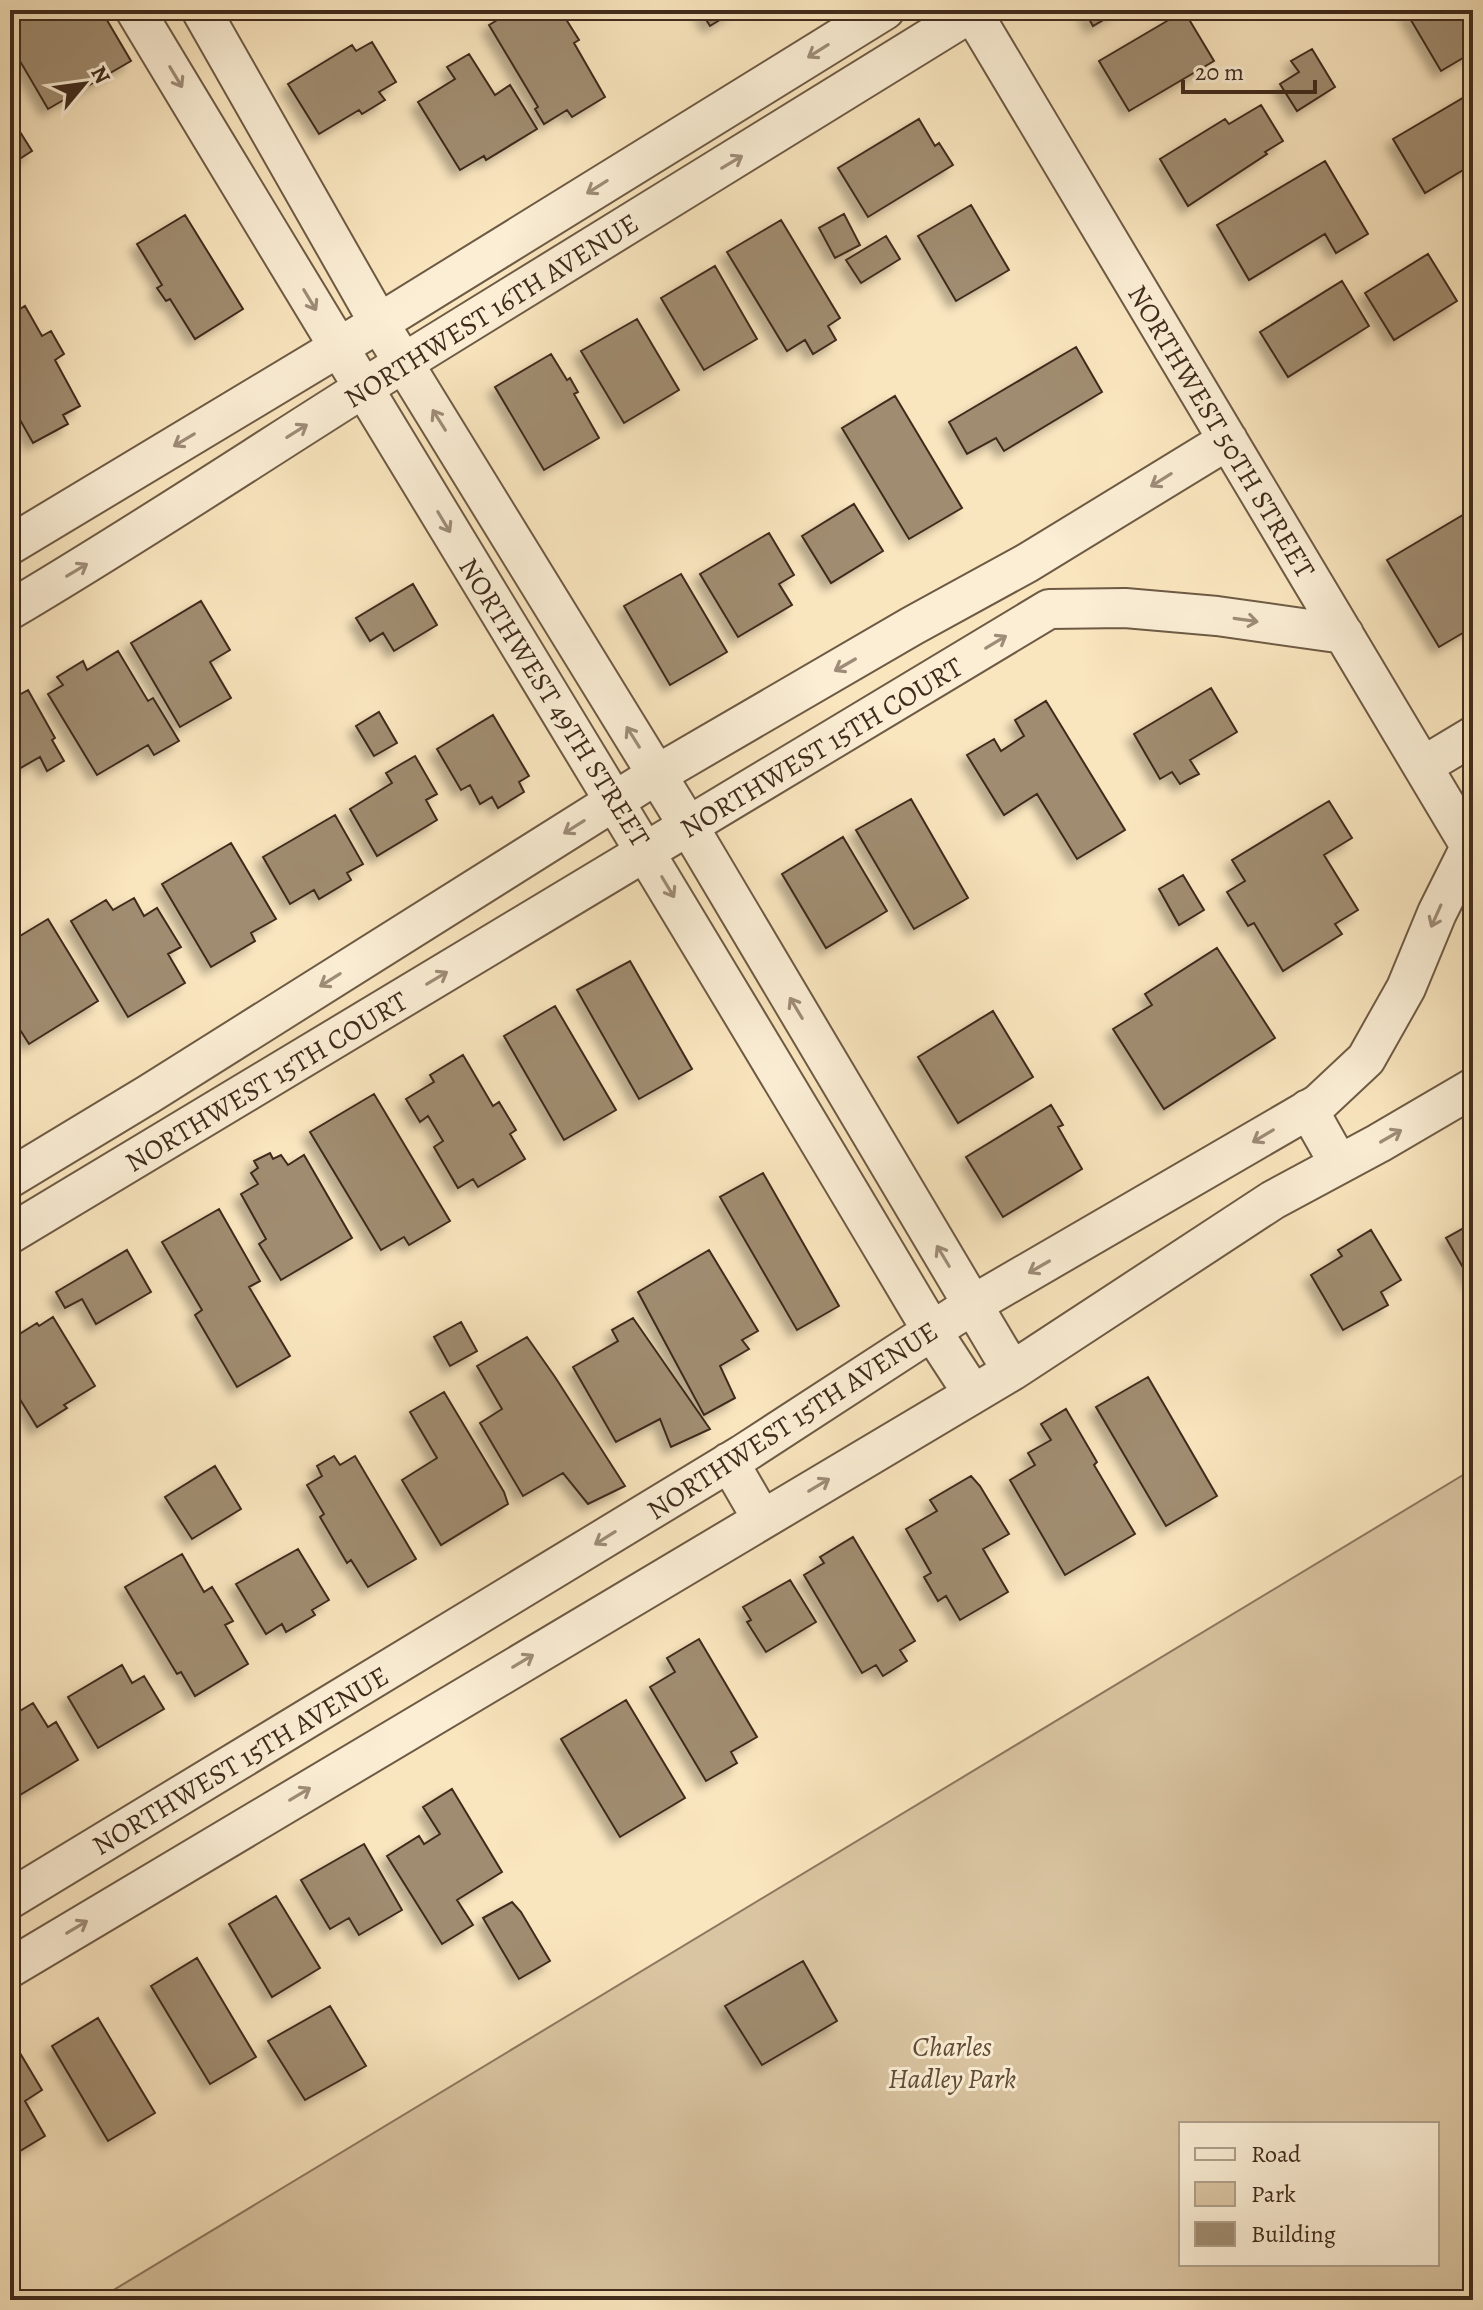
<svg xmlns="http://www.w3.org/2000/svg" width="1483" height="2310" font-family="Alegreya,serif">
	<defs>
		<filter id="shadow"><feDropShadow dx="-7" dy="7" stdDeviation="4" flood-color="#0004"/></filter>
	</defs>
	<rect width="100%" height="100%" fill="#f9e5be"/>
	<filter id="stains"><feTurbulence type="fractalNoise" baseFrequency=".0025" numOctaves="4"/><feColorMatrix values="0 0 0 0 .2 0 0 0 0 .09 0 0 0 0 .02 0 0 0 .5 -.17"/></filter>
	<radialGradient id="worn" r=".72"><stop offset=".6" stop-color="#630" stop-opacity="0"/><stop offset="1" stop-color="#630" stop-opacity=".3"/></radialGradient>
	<path fill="#dac5a2" stroke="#8d785f" stroke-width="2" fill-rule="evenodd" d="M1473,1469V2300H97ZM1181,2124H1437V2264H1181Z"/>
	<path fill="#a08c70" stroke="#402b1c" stroke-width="2" filter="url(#shadow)" d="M15,10H101L131,61L48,109L10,44V13Z
		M514,10H554L559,19L564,16L579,40L574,43L605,97L572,117L567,110L544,124L535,109L538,107L489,25Z
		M700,10H736L710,26Z
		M1084,10H1120L1093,26Z
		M1405,10H1473V52L1441,71Z
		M1184,11L1214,61L1129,111L1099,61Z
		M372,42L396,82L379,92L385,100L362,114L359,110L319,134L288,84L352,45L356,51Z
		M1312,49L1335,87L1297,111L1280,84L1299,72L1291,61Z
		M469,54L495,95L510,85L537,129L486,160L484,156L460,170L418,102L455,79L447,67Z
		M1473,92V164L1425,193L1393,139Z
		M1261,105L1283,141L1265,152L1267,154L1188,206L1160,159L1225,119L1229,124Z
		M10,116L32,151L10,165Z
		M919,119L935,146L939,143L953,165L868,217L838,168Z
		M1325,161L1368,234L1336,253L1325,234L1249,280L1217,225Z
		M971,205L1009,270L956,301L918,236Z
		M844,214L860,245L835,258L819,228Z
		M185,215L243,309L195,339L170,299L166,301L157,288L162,285L137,244Z
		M781,220L840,318L828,326L836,340L813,354L805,340L787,351L727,252Z
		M886,236L900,259L861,283L846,260Z
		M1428,254L1457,301L1394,340L1365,293Z
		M715,266L757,339L704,370L661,298Z
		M1342,281L1369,326L1288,377L1260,332Z
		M25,306L42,336L51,331L64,354L55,360L80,406L63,415L68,424L33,443L10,402V315Z
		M637,319L679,390L624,423L581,351Z
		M1076,347L1102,392L1004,451L996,438L967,454L949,422Z
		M551,354L567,380L570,378L578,392L574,394L599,438L544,470L495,387Z
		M895,396L962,508L909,539L842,428Z
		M854,504L883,551L831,583L802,536Z
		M1473,509V627L1439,647L1387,560Z
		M769,533L794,575L779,584L792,605L738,637L700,574Z
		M681,574L727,652L670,685L624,606Z
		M413,584L437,625L394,651L383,633L370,641L356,618Z
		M201,601L230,650L210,662L231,698L180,727L131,643Z
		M118,651L148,701L153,698L179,741L154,755L148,745L97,775L48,694L63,685L57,677L83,661L87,670Z
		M1211,688L1237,732L1190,760L1199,774L1189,779L1180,784L1172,772L1160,779L1134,734Z
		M28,690L55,738L52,740L64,761L47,771L40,757L10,774V700Z
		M1046,701L1125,830L1077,859L1037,794L1004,815L967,755L994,739L1001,751L1024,736L1015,720Z
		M379,712L397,743L374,756L356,726Z
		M493,715L529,776L519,782L524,792L498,808L492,797L480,804L470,785L461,790L437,749Z
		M415,756L437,794L426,800L437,820L377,856L350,809L392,783L386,773Z
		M911,799L968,898L914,929L856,830Z
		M1329,801L1352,838L1324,855L1358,910L1335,924L1342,934L1283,971L1254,923L1248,926L1227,892L1245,881L1232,860Z
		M335,815L363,864L347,873L351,880L319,899L314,890L290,904L263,857Z
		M843,837L887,911L826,948L782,874Z
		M231,843L276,919L251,933L255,941L211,967L162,884Z
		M1183,875L1204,910L1179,925L1159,889Z
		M134,898L144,916L157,908L181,947L168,954L185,983L128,1017L71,921L106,900L113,910Z
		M48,919L98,1001L29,1044L10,1014V983L16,980L10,971V942Z
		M1217,948L1275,1038L1164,1109L1113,1029L1152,1005L1145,994Z
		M630,961L692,1069L639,1099L577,990Z
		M555,1006L616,1110L564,1140L504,1036Z
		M993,1011L1033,1077L958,1123L918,1057Z
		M463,1055L493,1106L499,1102L516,1130L510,1134L525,1159L478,1187L473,1179L458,1188L434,1147L443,1141L428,1116L420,1122L406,1099L434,1082L430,1075Z
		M374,1094L450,1221L409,1245L404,1237L381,1250L310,1132Z
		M1051,1105L1063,1125L1058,1127L1082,1169L1003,1217L966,1157Z
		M270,1153L273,1159L281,1155L288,1165L304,1155L352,1238L281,1280L259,1244L266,1239L241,1194L258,1184L251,1173L258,1168L254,1161Z
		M763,1173L839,1306L797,1330L720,1197Z
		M219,1209L260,1281L249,1287L290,1356L237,1387L195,1315L202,1310L162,1242Z
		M1473,1223V1285L1446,1238Z
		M1371,1230L1401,1280L1381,1292L1388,1305L1343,1330L1311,1275L1342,1256L1338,1250Z
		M127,1250L151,1292L96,1324L82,1299L65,1308L56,1292Z
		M709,1250L758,1331L742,1340L749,1349L720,1366L735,1398L704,1415L638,1292Z
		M53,1317L95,1386L64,1405L67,1408L37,1427L10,1383V1340L37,1323L39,1326Z
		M633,1318L710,1429L671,1447L660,1419L616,1442L573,1367L618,1341L612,1330Z
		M461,1322L477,1351L450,1366L434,1337Z
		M527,1337L555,1377L625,1486L588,1504L563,1473L523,1496L480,1423L502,1409L477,1366Z
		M1148,1377L1217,1496L1166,1526L1096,1407Z
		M444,1392L504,1492L508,1504L441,1545L402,1480L437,1458L410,1412Z
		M1066,1409L1097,1462L1094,1465L1135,1534L1065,1575L1010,1480L1035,1465L1028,1453L1051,1440L1041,1424Z
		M334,1456L340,1465L355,1456L416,1559L368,1587L351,1560L347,1563L320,1517L324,1514L307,1485L322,1476L317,1466Z
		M215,1466L241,1509L192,1539L165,1497Z
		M971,1476L980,1486L1009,1534L983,1549L1008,1592L960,1620L946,1596L938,1601L924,1577L931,1573L906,1529L937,1511L930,1500Z
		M853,1537L915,1641L900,1650L907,1661L883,1676L876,1665L862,1673L804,1575L824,1563L820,1557Z
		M298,1549L329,1600L312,1610L315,1615L286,1632L282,1624L266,1634L236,1584Z
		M182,1554L204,1592L212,1587L233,1621L225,1625L248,1664L195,1696L181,1672L177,1674L125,1587Z
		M790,1580L816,1622L766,1652L747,1622L751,1620L743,1607Z
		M699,1639L757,1737L731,1752L737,1763L706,1781L650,1687L675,1672L667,1658Z
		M122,1665L132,1683L144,1676L164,1709L98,1748L68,1697Z
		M626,1700L685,1798L620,1837L561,1739Z
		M33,1703L48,1727L56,1722L78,1760L10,1801V1735L13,1733L10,1717Z
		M452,1789L502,1872L457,1900L473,1925L442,1944L387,1856L419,1836L424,1844L440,1834L423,1807Z
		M364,1844L402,1910L359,1935L349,1918L330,1929L301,1880Z
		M276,1896L320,1968L272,1997L229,1924Z
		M512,1902L521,1912L550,1961L519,1979L483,1918Z
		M197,1958L256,2057L210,2084L151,1986Z
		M803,1961L837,2021L762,2065L725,2006Z
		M330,2006L366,2066L305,2100L268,2041Z
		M98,2018L155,2113L108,2141L52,2046Z
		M17,2048L42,2090L25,2101L45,2136L10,2157V2053Z"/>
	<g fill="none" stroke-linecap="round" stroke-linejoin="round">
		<defs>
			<path id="street" d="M135,10C400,451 670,888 932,1331L973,1394
				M201,10L379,323L689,827L1012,1371
				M971,10L1473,851
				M10,545L379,323L885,10
				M10,610C144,531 273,444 405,362C593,244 784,130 972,12
				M1423,766L1473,736
				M1308,1109L1339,1164
				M10,1178L149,1094L656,775L912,626L1027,563L1228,440
				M10,1234L1049,609L1125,608L1217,616L1344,634
				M729,1462L762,1519
				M10,1899L743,1454L972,1305L1318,1104L1366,1059L1406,988L1437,913L1470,847
				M10,1968L1012,1371L1273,1200L1379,1143L1473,1088"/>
		</defs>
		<use href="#street" stroke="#6e5a44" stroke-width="42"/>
		<use href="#street" stroke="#fbeed5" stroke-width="38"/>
	</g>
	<defs><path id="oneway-shaft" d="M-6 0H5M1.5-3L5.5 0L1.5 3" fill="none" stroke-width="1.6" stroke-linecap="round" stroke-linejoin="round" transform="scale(2)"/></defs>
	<g stroke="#9e8c78">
		<use href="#oneway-shaft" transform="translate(818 51) rotate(148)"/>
		<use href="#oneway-shaft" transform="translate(176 77) rotate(59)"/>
		<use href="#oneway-shaft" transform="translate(732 162) rotate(-31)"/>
		<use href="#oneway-shaft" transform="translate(597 187) rotate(148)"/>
		<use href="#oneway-shaft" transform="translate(310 300) rotate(59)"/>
		<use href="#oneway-shaft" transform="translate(439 420) rotate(-122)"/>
		<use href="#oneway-shaft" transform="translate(297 431) rotate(-32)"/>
		<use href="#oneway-shaft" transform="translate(184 440) rotate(149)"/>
		<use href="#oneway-shaft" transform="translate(1161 480) rotate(148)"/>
		<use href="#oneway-shaft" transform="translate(444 522) rotate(59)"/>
		<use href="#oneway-shaft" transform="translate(77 570) rotate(-31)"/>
		<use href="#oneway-shaft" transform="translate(1246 620) rotate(8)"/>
		<use href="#oneway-shaft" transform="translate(996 642) rotate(-31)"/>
		<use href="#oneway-shaft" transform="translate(845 665) rotate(150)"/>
		<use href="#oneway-shaft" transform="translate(633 737) rotate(-122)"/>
		<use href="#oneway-shaft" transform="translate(574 827) rotate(148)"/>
		<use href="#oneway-shaft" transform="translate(668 887) rotate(59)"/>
		<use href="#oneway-shaft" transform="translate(1436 916) rotate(114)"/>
		<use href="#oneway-shaft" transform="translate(437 978) rotate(-31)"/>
		<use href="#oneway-shaft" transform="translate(330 980) rotate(148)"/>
		<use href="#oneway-shaft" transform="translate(796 1008) rotate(-121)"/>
		<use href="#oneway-shaft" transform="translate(1263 1136) rotate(149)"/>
		<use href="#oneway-shaft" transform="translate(1391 1136) rotate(-30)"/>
		<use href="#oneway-shaft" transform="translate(943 1256) rotate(-121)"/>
		<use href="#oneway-shaft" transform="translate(1039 1267) rotate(150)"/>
		<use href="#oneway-shaft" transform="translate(819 1485) rotate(-31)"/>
		<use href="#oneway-shaft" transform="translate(605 1538) rotate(148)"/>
		<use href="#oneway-shaft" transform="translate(523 1661) rotate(-31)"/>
		<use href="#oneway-shaft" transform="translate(300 1794) rotate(-31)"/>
		<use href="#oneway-shaft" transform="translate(77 1927) rotate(-31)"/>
	</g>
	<g text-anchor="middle" stroke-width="6" stroke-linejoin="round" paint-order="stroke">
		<g font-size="28" fill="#402b1c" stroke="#fbeed5">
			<text transform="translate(491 310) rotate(-32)" y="10">NORTHWEST 16TH AVENUE</text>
			<text transform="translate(1222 431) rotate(59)" y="10">NORTHWEST 50TH STREET</text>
			<text transform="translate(555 702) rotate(58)" y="10">NORTHWEST 49TH STREET</text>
			<text transform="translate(821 747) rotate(-31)" y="10">NORTHWEST 15TH COURT</text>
			<text transform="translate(266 1081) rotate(-31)" y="10">NORTHWEST 15TH COURT</text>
			<text transform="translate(792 1420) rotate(-33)" y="10">NORTHWEST 15TH AVENUE</text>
			<text transform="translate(240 1760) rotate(-31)" y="10">NORTHWEST 15TH AVENUE</text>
		</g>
		<g font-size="28" font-style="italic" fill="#5f4a37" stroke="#fbeed5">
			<text x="952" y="2056">Charles<tspan x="952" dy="32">Hadley Park</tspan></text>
		</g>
	</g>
	<rect width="1483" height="2310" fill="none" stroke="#f9e5be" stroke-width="40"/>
	<rect x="12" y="12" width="1459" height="2286" fill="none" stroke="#402b1c" stroke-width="4"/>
	<rect x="20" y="20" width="1443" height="2270" fill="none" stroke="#402b1c" stroke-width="2"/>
	<rect x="1179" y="2122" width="260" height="144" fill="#fbeed5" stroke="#b0a08b" stroke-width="2"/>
	<rect x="1195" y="2148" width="40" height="12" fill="#fbeed5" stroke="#b0a08b" stroke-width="2"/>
	<text x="1251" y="2162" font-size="24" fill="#402b1c">Road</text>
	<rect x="1195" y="2182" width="40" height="24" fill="#dac5a2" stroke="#b0a08b" stroke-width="2"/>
	<text x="1251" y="2202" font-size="24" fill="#402b1c">Park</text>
	<rect x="1195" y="2222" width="40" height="24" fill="#a08c70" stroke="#b0a08b" stroke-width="2"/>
	<text x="1251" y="2242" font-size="24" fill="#402b1c">Building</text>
	<g transform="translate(84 84) rotate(61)" stroke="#fbeed5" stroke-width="6" paint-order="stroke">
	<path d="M0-6L14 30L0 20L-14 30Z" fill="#402b1c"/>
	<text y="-12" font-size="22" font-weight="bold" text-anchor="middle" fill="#402b1c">N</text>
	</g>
	<path d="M1183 80v12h132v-12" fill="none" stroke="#402b1c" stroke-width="4"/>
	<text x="1195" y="80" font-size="24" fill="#402b1c" stroke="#fbeed5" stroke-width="6" paint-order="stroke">20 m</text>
	<rect width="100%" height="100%" filter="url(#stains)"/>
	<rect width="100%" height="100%" fill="url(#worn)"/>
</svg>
